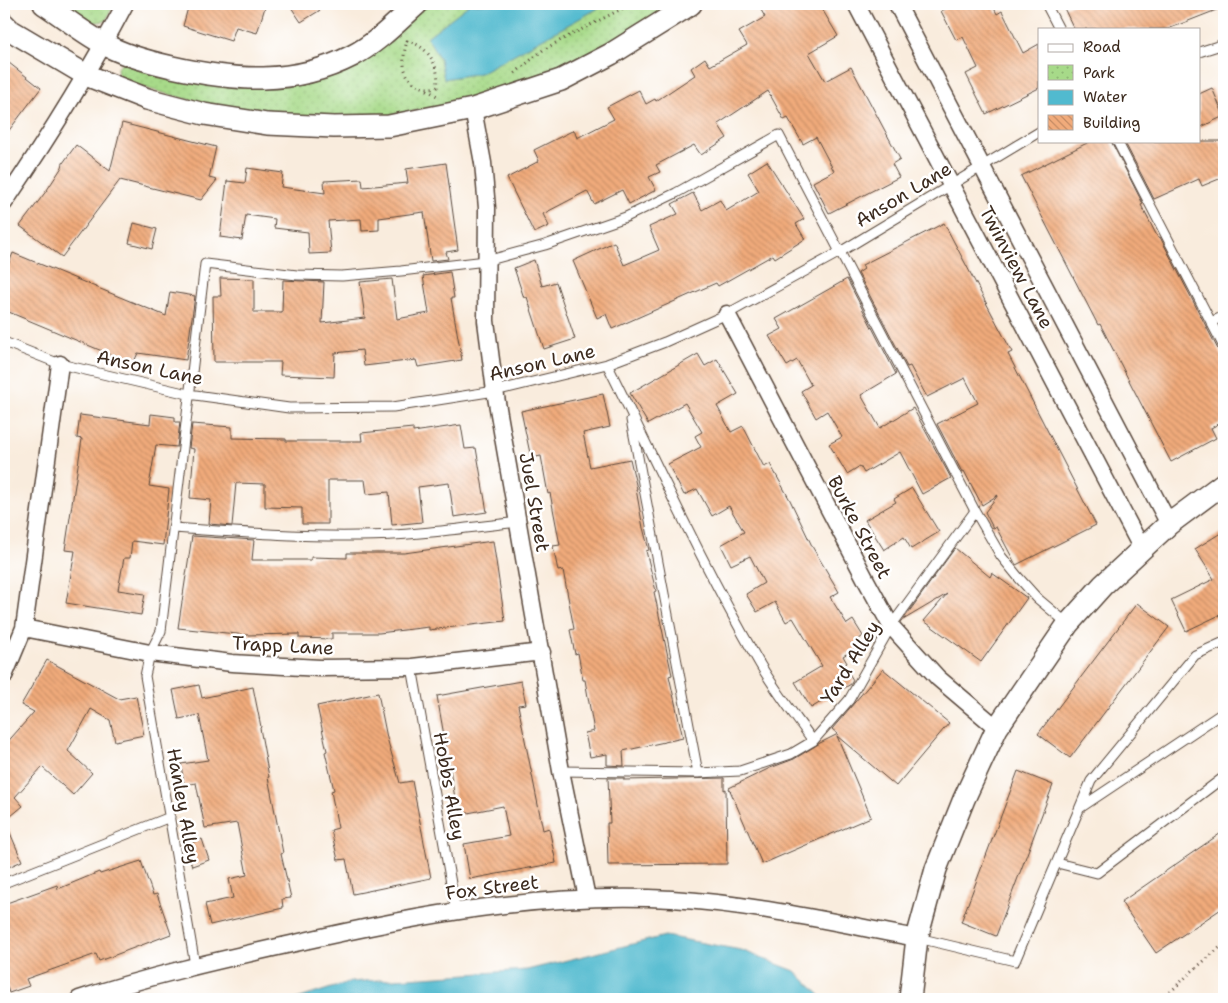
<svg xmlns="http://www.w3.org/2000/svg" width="1228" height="1003" font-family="'Shantell Sans',sans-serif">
	<defs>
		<pattern id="park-dots" width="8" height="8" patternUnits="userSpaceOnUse" patternTransform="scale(1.25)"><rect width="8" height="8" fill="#a7da89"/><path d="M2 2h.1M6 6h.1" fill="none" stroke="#91bb76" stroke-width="1.8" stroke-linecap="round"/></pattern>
		<pattern id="building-back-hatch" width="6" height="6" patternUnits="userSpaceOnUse" patternTransform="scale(1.25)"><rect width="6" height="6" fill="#f1ab7b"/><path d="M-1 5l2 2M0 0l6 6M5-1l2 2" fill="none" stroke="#c48b64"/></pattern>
	</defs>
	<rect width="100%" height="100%" fill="#fff"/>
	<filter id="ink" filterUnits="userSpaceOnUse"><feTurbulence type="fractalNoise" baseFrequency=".02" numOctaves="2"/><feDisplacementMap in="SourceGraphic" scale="10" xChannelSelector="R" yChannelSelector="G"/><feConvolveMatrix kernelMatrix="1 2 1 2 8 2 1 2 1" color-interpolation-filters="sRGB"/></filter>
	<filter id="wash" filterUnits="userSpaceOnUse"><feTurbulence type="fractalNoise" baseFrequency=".0096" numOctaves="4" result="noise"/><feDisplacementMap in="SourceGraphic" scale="20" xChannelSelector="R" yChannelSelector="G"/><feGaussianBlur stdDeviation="1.12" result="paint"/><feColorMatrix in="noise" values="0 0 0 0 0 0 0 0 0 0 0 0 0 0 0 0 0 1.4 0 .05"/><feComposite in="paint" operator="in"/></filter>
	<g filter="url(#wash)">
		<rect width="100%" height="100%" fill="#f9ecdd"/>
		<path fill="url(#park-dots)" stroke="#718254" d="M61,4H114L106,21L89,23Z
			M425,4H470L427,37L440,59L444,79L480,73L606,4H677L573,65L486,98L371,119L287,118L212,106L126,83L118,76L117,68L124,60L295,82Z"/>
		<path fill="#51bacf" stroke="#467276" d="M470,4H606L480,73L444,79L440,59L427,37Z
			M665,936L741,950L795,971L824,999H297L350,982L527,970Z"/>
		<g id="blocks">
			<path fill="url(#building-back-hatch)" d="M189,4H266L257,33L236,27L231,41L183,26Z
				M289,4H330L301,22Z
				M771,4H819L838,36L809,53L825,81L851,67L900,159L892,164L899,177L829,213L813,182L834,171L816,137L803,144L788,118L784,120L768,91L718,124L727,138L701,155L694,145L656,165L660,172L649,177L656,190L629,204L622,190L594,204L587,191L543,214L549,226L534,233L507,178L539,161L534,150L574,130L577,138L614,119L607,107L639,90L646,104L655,99L656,101L695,75L691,68L705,58L710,66L747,45L739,32L765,17L761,10Z
				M955,4H992L997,14L1002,11L1023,53L1039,44V88L986,114L966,74L978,68L963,37L956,40L941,11Z
				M1073,4H1224V7L1168,29H1074L1064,8Z
				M4,59L41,88L4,137Z
				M1212,88L1224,116L1199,128V94Z
				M122,123L216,147L209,178L217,180L201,200L120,180L62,257L20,226L47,190L62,167L63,163L76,145L110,171Z
				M1091,141H1111L1143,204L1141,205L1158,238L1160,237L1224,361V421L1211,428L1216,438L1171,462L1100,324L1098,325L1021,176Z
				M1124,141H1220L1224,151V177L1202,186L1199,179L1154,199Z
				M767,161L804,219L796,224L805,239L775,258L773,255L718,286L716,283L612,329L606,314L597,318L573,261L614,242L624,265L659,250L649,227L678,214L672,204L693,193L702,210L720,200L726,211L759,191L748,173Z
				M446,163L458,250L446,252L448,259L431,261L424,212L379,218V230L362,231L361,219L328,221L331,253L309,254L308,232L274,228L275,219L246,215L242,240L220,237L227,181L245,183L247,168L283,173L281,187L325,193L324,181L362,179L363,187L408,183L406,169Z
				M134,223L157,229L152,249L129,243Z
				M944,223L1012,352L1008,354L1096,525L1016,565L996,527L993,528L985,512L998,495L982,505L964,471L962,472L937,424L978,403L965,378L927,397L910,366L907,367L858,273L864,269L862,265Z
				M13,253L166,316L170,292L195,296L186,360L138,353L133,364L4,310V275Z
				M534,260L542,286L556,282L575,339L544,349L527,297L524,298L514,268Z
				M450,272L454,298H451L462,360L418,367L416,360L364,366L362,350L335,353L334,377L280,375L281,362H214L213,296H221L220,278L254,279V312H282L283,280L324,282L322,323L365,318L360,282L392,279L397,319L429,313L423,276Z
				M847,279L896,374L861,395L880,428L913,408L951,478L922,494L900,452L864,473L860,466L847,474L829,444L842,437L827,411L816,418L801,391L811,385L797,360L787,366L769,336L782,329L776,319Z
				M698,354L705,366L717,359L738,394L717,406L731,432L743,426L764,467L770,464L790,500L813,548L839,592L830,597L847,624L853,620L863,636L858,640L861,645L843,656L847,663L844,665L853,680L851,684L811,708L795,682L822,666L793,618L786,622L775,602L757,612L746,594L764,583L750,556L731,565L721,545L744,532L729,506L712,516L697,489L684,495L668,464L701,447L695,436L702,432L685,403L648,424L630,393Z
				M603,394L610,427L583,433L590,467L630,459L637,489H636L643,528L649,550L646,551L656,591L654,592L672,675L669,676L683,738L623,751L624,766L607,765V754L590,757L585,733L594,731L585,680H583L578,653L575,654L570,630L574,629L563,570L558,571L553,546L560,545L550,493L548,494L541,456L531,458L521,411Z
				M151,414L175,417V422H180L177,447L156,445L149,486L169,489L163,545L132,541L130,558H124L118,590L145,594L141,615L66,603L75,551L65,550L82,439L77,438L80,415L150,424Z
				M192,424L232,427V438L286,439V441H362L361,433L413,428V432L461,425L465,449L476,448L487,512L454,517L449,483L418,487L422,522L392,525L389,492L367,494L365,480H328V524H302V508L265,507V484L236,483L232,526L209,524L211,500L190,498L194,449L189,448Z
				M912,488L939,532L911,549L904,537L884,550L865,520L896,502L894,499Z
				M1224,531V613L1186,631L1171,600L1214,579L1195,549Z
				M192,536L254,540L252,560H311V557L347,558V553H404L493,541L505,621L429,630V627L379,633H332V639L299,638V634L246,635L178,628Z
				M955,548L990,577L992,573L1027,598L981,662L924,621L947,594L903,620Z
				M1137,603L1169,627L1070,758L1038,734Z
				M47,660L119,699L136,696L144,735L115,741L110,720L91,709L68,751L92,773L73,795L42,767L15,797L23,806L5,821L22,861L4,869V746L34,712L21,705Z
				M883,669L949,723L896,786L837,736L871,817L762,864L729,788L770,768L794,759L820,743L838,734L832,729Z
				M521,681L526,704L518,705L543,830L549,828L556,863L470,879L464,844L509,836L503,806L458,815L437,696Z
				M199,685L202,698L253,687L261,727L260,728L269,777H268L283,853L281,854L291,898L282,899L283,908L210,925L205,904L233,898L229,879L247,875L237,823L205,828L196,783L184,785L181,764L208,760L199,715L179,719L173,690Z
				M378,693L387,738L400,783L412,781L431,878L353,894L346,859L338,860L331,830L338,828L331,791L334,790L325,752L327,751L317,706Z
				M1018,771L1053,785L996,936L961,922Z
				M608,778H624V780L724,778V790L726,789L727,864L608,865L607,823H610Z
				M1224,831V907L1156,953L1121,902Z
				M202,839L209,860L192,866L185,845Z
				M141,861L153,895L157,894L171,934L99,961L96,954L26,979L29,986L9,993L4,978V904L57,885L58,889L99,872L100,874Z"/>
		</g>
	</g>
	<g filter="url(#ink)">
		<use href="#blocks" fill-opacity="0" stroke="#58473b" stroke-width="1"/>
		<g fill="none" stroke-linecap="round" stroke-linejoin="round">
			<defs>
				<path id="service" d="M1046,4L1059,29
					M1199,52L1224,44
					M1117,141L1224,347
					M1211,322L1224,316
					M4,342L60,364L188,394L289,408L393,407L495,391L607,364L665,342L727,314L840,252L1039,132
					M607,364C656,462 702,564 757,659C773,688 794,714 813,741
					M631,420L698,773
					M173,528C235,532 297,537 359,536C412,536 465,528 518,522
					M412,667L456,911
					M561,771L698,773L740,771L791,754L813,741L849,700L891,626L975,511
					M1080,808L1224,712
					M1057,863L1097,873L1224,777
					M4,883L170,817
					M918,938L1015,961L1091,781L1195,655L1224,642
					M195,965L145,676L150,653L161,631L205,264L297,275L342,276L401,271L486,261L545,245L626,217L676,193L779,135L975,511L1001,556L1019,578L1037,598L1068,624"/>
				<path id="minor" d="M856,4L1142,549
					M897,4L1169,524
					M473,109L483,163L487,208L486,321L495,391L561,771L587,898
					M4,203C48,138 89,73 125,4
					M727,314L867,582L891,626L938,678L997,728
					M24,628L150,653L232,663L320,668L412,667L542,652
					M4,676L24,628L60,364
					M79,999C149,976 219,960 291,944C417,915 542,892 672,899C755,904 836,923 917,938"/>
				<path id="tertiary" d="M44,4C64,17 83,33 104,44C123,55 150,62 172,67C234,81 294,86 352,56C377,43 397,22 417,4
					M4,24L10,30L86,75L147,99L204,114L267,124L334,127L389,126L473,109L561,80L611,54L691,4
					M910,999L917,938L936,869L964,799L997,728L1068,624L1103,585L1169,524L1224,483"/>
			</defs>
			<use href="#service" stroke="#58473b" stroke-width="11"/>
			<use href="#minor" stroke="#58473b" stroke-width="19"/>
			<use href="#tertiary" stroke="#58473b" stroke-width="24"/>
			<path stroke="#58473b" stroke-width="3" stroke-dasharray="1 4" stroke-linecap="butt" d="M407,41C428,45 441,68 437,87C421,91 406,82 404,65C403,57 405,48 407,41L408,40
				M515,73L543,50L563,39L631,4
				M427,90L437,96
				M1163,999L1190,973L1224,944"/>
			<use href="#service" stroke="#fff" stroke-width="9"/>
			<use href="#minor" stroke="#fff" stroke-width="16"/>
			<use href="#tertiary" stroke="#fff" stroke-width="21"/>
		</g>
	</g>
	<g text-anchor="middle" stroke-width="5" stroke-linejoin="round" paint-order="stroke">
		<g font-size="19" fill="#3b2a1e" stroke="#fff">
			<text transform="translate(903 194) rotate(-31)" y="7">Anson Lane</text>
			<text transform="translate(1017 267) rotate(62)" y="7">Twinview Lane</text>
			<text transform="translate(542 362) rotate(-13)" y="7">Anson Lane</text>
			<text transform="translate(150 367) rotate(12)" y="7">Anson Lane</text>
			<text transform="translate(535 502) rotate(80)" y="7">Juel Street</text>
			<text transform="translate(860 527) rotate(62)" y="7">Burke Street</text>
			<text transform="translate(283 645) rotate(3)" y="7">Trapp Lane</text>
			<text transform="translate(850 662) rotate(-58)" y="7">Yard Alley</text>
			<text transform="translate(450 786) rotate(80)" y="7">Hobbs Alley</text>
			<text transform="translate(184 806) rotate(80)" y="7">Hanley Alley</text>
			<text transform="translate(492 887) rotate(-7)" y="7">Fox Street</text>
		</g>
	</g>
	<rect width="1228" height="1003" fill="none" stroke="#fff" stroke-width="20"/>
	<rect x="1038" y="28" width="162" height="115" fill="#ffffff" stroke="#b1aaa5"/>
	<rect x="1048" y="44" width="25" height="8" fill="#ffffff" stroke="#b1aaa5"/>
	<text x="1083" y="52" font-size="15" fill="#3b2a1e">Road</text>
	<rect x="1048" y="65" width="25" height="15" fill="url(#park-dots)" stroke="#b1aaa5"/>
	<text x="1083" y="78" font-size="15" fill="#3b2a1e">Park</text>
	<rect x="1048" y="90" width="25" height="15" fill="#51bacf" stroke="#b1aaa5"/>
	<text x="1083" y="102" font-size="15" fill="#3b2a1e">Water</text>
	<rect x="1048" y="115" width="25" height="15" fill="url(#building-back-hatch)" stroke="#b1aaa5"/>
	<text x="1083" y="128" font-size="15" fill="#3b2a1e">Building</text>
</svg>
